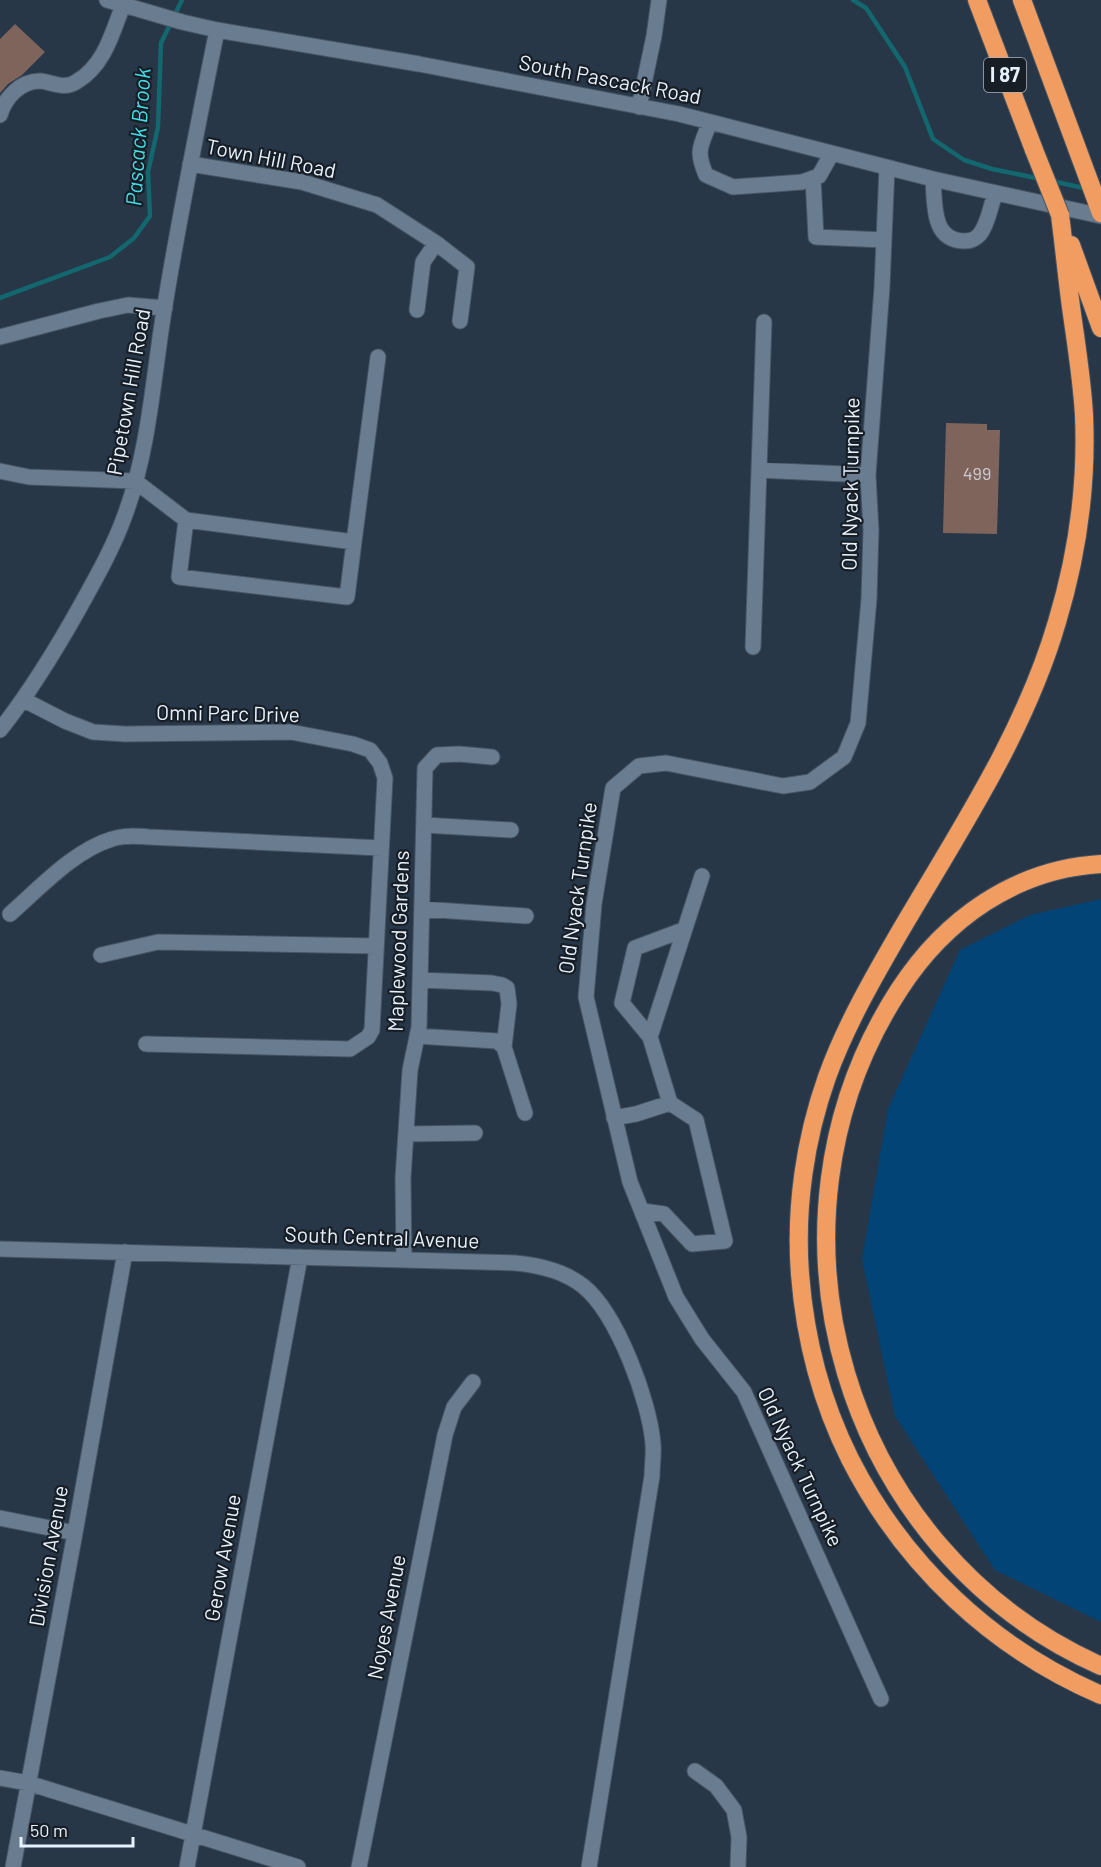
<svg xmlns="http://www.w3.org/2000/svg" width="1101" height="1867" font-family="Barlow,sans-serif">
	<rect width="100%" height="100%" fill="#273748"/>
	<path fill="#024475" d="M1101,899V1622L995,1570L895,1416L862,1259L888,1109L960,950L1030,915Z"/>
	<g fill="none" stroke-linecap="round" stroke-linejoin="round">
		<path stroke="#12686e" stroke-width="4.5" d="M853,0L866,8L905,67L933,139L964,160L992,169L1041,179
			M1052,181L1088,189
			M0,298L110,257L134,238L150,216L148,172L158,127L161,43L182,0"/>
	</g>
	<path fill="#7f645c" d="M15,24L45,52L22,75L8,84L0,93V39Z
		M946,423L987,424V430H1000L997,534L943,533Z"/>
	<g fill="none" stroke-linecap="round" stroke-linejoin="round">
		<defs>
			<path id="minor" d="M107,0L182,22L217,30L419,64L679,114L933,179L1101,216
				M639,107L654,36L659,0
				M0,115C5,98 20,81 40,81C52,82 64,90 76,82C104,66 112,34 123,5
				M710,122C701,146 695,150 706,175L733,187L802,182L819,176L832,153
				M190,164L302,182L377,205L436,243L467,267L460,321
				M813,178L816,237L884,240
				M933,179C935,203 931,241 965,241C973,241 980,236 983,229C989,218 991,205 995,194
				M417,310L423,262L436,243
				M0,337L99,311L128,305L165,308
				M759,470L868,475
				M0,471L29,477L135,481L186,520L354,542L347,597L179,577L186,520
				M354,542L378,357
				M753,647L764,322
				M24,700L65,721L93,732L125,734L291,732L353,744L370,750L380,763L385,778L372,1030L368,1037L350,1049L146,1044
				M0,730C31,691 57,648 81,605C97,576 114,546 125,515C149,450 153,379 164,311C179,217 198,124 217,30
				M424,825L511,830
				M422,909L526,916
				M10,914C40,888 73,851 112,839C124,835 137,836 149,837L381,848
				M101,955L158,942L376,946
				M420,980L492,983L502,985L507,988L509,1004L504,1047
				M417,1036L497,1041L504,1047L525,1113
				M650,1037L622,1003L635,948L683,930
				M614,1118L636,1114L670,1103L650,1037L702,876
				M406,1134L475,1133
				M643,1211L664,1214L692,1244L725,1241L696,1120L670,1103
				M0,1249L515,1263C538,1265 564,1271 583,1286C617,1313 650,1402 653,1444C654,1454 652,1465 652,1476L589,1867
				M404,1260L403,1178L410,1070L419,1027L425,768L437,755L459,754L492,757
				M0,1518L75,1533
				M881,1699L744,1392L702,1339L676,1297L630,1182L586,997L594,904L613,788L639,766L666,763L783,786L810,782L844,757L858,723L869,599L871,530L868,475L882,287L887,167
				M695,1771L716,1786L734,1810L739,1837L738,1867
				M0,1778L28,1783L298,1867
				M13,1867L75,1533L125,1252
				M187,1867L300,1257
				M359,1867L445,1435L454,1407L473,1382"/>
			<path id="highway" d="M977,0L1034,150
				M1022,0L1101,213
				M1060,215C1064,246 1067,277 1071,307C1076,343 1082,379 1084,415C1087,484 1077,556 1057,622C1024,735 957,834 898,935C872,980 845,1027 827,1077C805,1139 795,1208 800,1274C805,1339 821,1401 850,1459C904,1565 992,1648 1101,1695
				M1071,245L1101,328
				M1101,864C1015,869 945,919 899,990C746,1226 844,1552 1101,1666"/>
		</defs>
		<use href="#minor" stroke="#475564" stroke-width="17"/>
		<use href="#highway" stroke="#475564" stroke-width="20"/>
		<use href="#minor" stroke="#6a7d90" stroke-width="15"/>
		<use href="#highway" stroke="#f19d61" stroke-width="18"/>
		<defs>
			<path id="highway-bridge" d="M1034,150L1060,215"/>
		</defs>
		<use href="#highway-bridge" stroke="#475564" stroke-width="20" stroke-linecap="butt"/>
		<use href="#highway-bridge" stroke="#f19d61" stroke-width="18"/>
	</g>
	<g text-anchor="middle" stroke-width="4.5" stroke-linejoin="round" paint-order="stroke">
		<g font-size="18" fill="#cdced4">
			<text x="977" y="480">499</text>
		</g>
		<rect fill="#171e26" stroke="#a9b2bc" stroke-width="1.5" x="984" y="58" width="42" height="34" rx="4.5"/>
		<g font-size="20" font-weight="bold" fill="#e7f1fc">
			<text x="1005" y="82">I 87</text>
		</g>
		<g font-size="21" fill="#e7f1fc" stroke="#171e26">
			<text transform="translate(610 80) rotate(11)" y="7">South Pascack Road</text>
			<text transform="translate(271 159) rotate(11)" y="7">Town Hill Road</text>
			<text transform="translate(129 392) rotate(-80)" y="7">Pipetown Hill Road</text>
			<text transform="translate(851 484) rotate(-89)" y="7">Old Nyack Turnpike</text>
			<text transform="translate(228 714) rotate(1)" y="7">Omni Parc Drive</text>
			<text transform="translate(578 888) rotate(-82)" y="7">Old Nyack Turnpike</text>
			<text transform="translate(399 941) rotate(-88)" y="7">Maplewood Gardens</text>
			<text transform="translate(382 1238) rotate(2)" y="7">South Central Avenue</text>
			<text transform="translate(800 1467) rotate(65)" y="7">Old Nyack Turnpike</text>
			<text transform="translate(49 1556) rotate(-80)" y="7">Division Avenue</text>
			<text transform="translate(223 1558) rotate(-80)" y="7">Gerow Avenue</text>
			<text transform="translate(387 1617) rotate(-79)" y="7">Noyes Avenue</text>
		</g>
		<g font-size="22" font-style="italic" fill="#44dde8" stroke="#171e26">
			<text transform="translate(138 137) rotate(-86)" y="8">Pascack Brook</text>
		</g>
	</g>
	<path d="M21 1837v9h112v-9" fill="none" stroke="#e7f1fc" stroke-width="3"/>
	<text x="30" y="1837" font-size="18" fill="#e7f1fc" stroke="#171e26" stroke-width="4.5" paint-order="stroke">50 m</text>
</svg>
